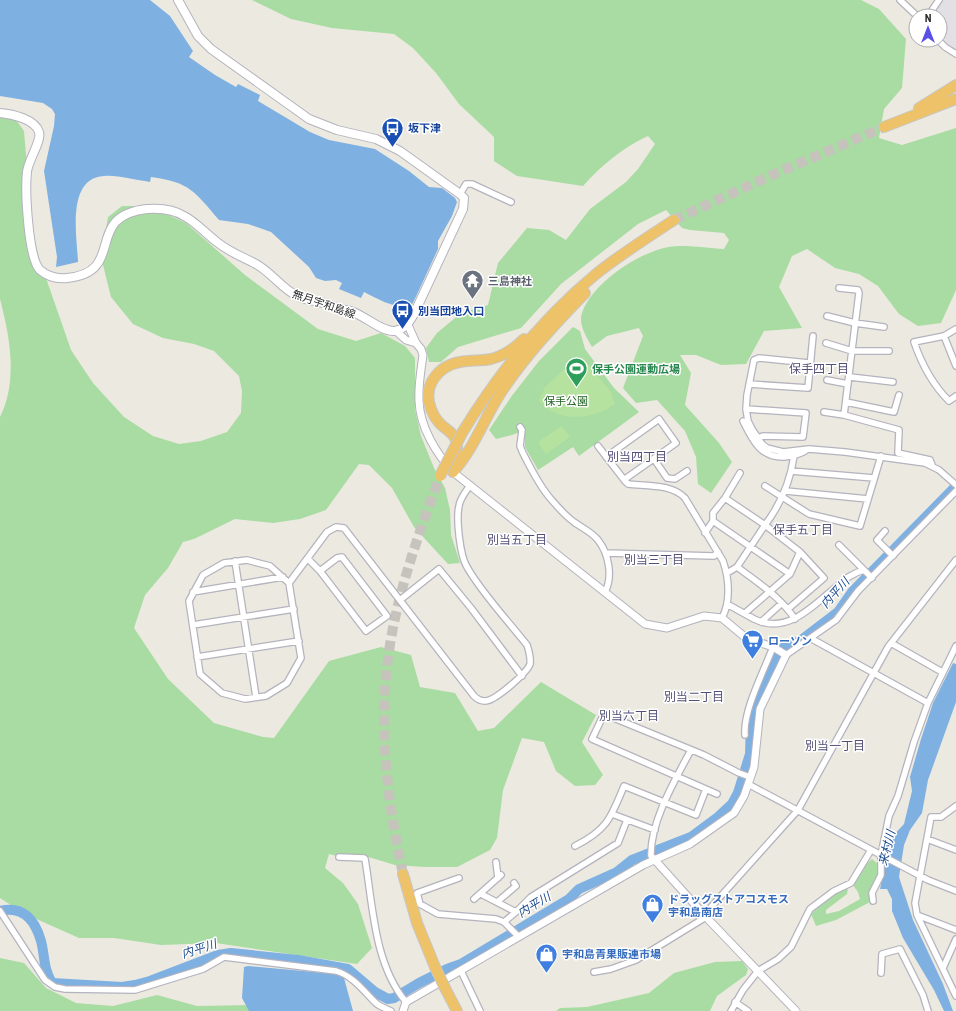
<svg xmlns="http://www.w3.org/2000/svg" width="956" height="1011" font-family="'Roboto Condensed','Noto Sans JP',sans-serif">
	<rect width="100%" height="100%" fill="#ece9e0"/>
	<path fill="#e2dfe5" d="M942,0H956V51L940,39V16H931Z"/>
	<path fill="#a8dca2" d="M252,0H861L879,9L906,39L902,88L884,109L879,138L902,145L956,128V290L941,323L918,326L899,314L878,286L859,274L835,268L807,249L792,256L779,287L802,328L764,331L746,364L721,365L696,355H680L691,373L685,405L719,443L732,462L711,493L698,484L696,457L685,431L657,400L636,403L623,388L643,336L639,328L607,336L592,347C587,338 578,324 582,313C592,283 639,252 669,247C684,244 707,248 724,249L729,240L724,233L690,230L682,228L666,210L638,224L561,284L521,328L458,347L441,362H429L426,348L437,333L461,313L488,305L498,263L527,228L549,230L566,240L590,209L626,182L638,169L655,144L648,136C623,147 601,166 583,186L517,176L494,161V137L459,104L436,73L413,48L394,34L332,28L291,19Z
		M0,110L12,114L24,131L32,228L39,258L71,350L93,383L124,417L153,436L179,444L201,441L227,432L241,413L242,391L239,376L214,351L194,344L163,338L133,324L111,297L101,257L108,217L122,206H149L186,223L245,275L318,329L356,341L381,333L405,346L415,358V410L421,436L434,468L445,488L450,510L451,535L460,563L448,564L414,527L392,488L369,465L359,464L326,510L300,519L273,523L235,519L194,539L183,542L168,568L145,595L134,628L168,679L214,723L263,737L274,738L329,661L381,647L411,655L420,687L455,693L478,731L494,728L541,682L596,715L582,742L603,775L595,785L575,786L556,771L544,742L522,738L503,790L497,838L490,850L457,867H425L395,865L365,856L341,857L329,854L325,868L343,883L358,904L372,948L357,964L216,943L161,945L114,938H79L23,913L0,898V417C18,381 10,337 0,299Z
		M573,327L580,331L585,349L614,388L639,412L579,456L573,447L538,470L525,447V430L512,435L496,439L489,430L511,397L539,361Z
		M872,859L879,865C879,878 872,889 870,902L836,920L816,926L811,914L836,892L848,888L847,894L826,910V914L839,911L860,899L858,892L853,885L862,868Z
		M0,958L24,963L46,988L76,1003L113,1006L157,995L197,1006L251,1005L261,1011H0Z
		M742,961L748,969L746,975L717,996L710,1011H556L560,1008L587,1007L649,993L674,973L715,962Z"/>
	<path fill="#b6e29f" d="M583,358L611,392L615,404C593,420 557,424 539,400L545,387L575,359Z
		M562,426L570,437L546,454L538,442Z"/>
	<path fill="#7eb0e2" d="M0,0H150L170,16L193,51L189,57L215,75L236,87L238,84L260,95L258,101L310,132L329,140L375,149L409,171L429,187L442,188L455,198L457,202L452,216L438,241V249L413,303L408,307C391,307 378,299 364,292L361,298L339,289L342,283L336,280L325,281L316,278L309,267L271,232L248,224L219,220C195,192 190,182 151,177L150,182C135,180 118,175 104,176C66,178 77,237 78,262L56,267L57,257L44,171L54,126L55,114L52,109L43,103L0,96Z
		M953,663L956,664V702L928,780L922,813L910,830L904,845L899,877L913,920L943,984L953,1011H944L934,990L903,938L892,911V899L887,889H880L891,838L904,824L912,791L910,777L921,739L933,703Z
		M248,966L336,974L344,978L353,1011H249L242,998L244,967Z"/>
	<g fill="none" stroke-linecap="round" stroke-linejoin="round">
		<path stroke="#7eb0e2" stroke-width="10" d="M0,911C23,905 35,920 41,941C45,956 43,968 52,983L122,987L135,985L150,981L218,955L231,953L298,960L348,969L375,992L388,999L394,998L419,983L447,969L461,964L569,899L579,889L617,872L632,860L691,837L718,817L732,804L738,793L750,754L751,722L754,707L774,662L784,647L800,641L838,612L852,592L956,486"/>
		<path stroke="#c6c3bc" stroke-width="10" stroke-dasharray="10 5" stroke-linecap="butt" d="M674,220L772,175L884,127
			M403,874C387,801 378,725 389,651C398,590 419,533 440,476"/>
		<defs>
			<path id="minor" d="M900,0L917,16
				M928,16L939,0
				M938,40L945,47L956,54
				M460,194L466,184H472L511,202
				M839,288L858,290L859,293L844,415
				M827,316L855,323L884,327
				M956,329L944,336L956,366
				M944,336L914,342C922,365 932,384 949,401L956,396
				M826,343L852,351H889
				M809,363L759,358L754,360L747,395L746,409L748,421L752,429L762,444L767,448L783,452L809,449L845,452L925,463L939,470L956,485
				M850,377L893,382
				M827,380L848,384
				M749,384L808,388L813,336
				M846,402L894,412L899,395
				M746,409L806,413L803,437L763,436L758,438
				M824,412L844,415L899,430L898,453L930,460L932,465
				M743,421C752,439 760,458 784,457C792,456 798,455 805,451
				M520,427L522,430L520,446L522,451C530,467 538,484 550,498C557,506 565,516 574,522C582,528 592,532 598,540C609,554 613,577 605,592
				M598,446L625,481L628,484C647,486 672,484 685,498L723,561C729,578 731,601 722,618
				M606,457L659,419L676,443L625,479V481
				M654,459L667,478L675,479L687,471
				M791,471L874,478
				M765,486L809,514L860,526L881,456
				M786,491L868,499
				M725,498L765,525C781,504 790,483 794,456
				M713,521L790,574L745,613
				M885,531L877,540L893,556
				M705,533L713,521V513L725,498L740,473
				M839,545L864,570
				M606,553L714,556L718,552
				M308,559L320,571L366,631L387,616L342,557L337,558L320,571
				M247,560L270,566L289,583L301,658L287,683L266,696L245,699L222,693L200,674L189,601L203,575L224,563Z
				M235,561L256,697
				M737,567C759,583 780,597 795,619
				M727,573L737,567L765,525L800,552L790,574
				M289,583L327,532L336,527L344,528L474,696C477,699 480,701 485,701C495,701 527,673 530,664C531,657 529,651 527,645C508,621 481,592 467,567C460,556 456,519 459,506C460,498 466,492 470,485
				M193,592L283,577
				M400,600L439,569L471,608L522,676
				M727,604C736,609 745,614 754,619C785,634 809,610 830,592C842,582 849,574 864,570L872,578
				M788,609L824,578L800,552
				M761,622L782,603
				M193,625L294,609
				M812,639L928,703
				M891,643L942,672
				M956,646L928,703L914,742L898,796L889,816L881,855L928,880L956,891
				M786,655L836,620L858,591L956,491
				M197,657L299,641
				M745,735C743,710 764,671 773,647
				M748,784L881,855V875L872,893L873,901
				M717,794L592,739L604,714L704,755L739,773L750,777
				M956,806L941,817H931L915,903L917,915L956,996
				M612,814L655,830
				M927,839L956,850
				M575,846C607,830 611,818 624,786L696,815L706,789
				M339,857L364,858L365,859C373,906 374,964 406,1002
				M654,859L651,856C650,822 675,780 691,750
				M496,862L498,878
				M459,878L417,893L420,904L438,914L496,919L504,922
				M481,894L516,912L531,897L618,843L627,820
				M474,899L501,875
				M497,902L516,886L514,883
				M0,911L45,980L55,987L65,989L135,990L203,969L224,957L336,971C355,977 363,991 377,1004C381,1007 387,1009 391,1011
				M516,912L504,922L519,937
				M704,915L798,810L888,647L956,560
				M917,915L956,930
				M943,968L956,939
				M461,971L480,1011
				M594,972L611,969L636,960L706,917
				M881,973L882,954L900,949L923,995L928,1011
				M735,1002L748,1011
				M731,1011L743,990L758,971L778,959L791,947L810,909L834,891L851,883L871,850"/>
			<path id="tertiary" d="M397,332L406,340L416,343L408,325
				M654,859L706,917L796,1011
				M403,1011L406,1002L643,865L690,844L734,813L744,796L754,767L760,709L786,655L773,647L746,638L722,618L704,616L667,628L645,624L453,472C436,453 420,427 419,401C418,386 421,370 423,355L421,349L416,343"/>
			<path id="secondary" d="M0,113C12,114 35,119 39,132C42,141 28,160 27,172C25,190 28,258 40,270C48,277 57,279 67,278C128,272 82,216 147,209C160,208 173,209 184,216C196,222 206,234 217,242C229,252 243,257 256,264C272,273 281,288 297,296C304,300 311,300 319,302C325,303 331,306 337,308C342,310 348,310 353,312C377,322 396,348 414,314L463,209L464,198L460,194L400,151L376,139L337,130L309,119L211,49L198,36L178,0"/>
			<path id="motorway" d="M919,108L956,85
				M884,127L956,99
				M462,433C498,374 543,318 596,274C621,254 648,237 674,220
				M454,468C466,423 442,439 431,409C422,386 438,366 460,362C470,360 481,361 491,359C503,356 515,348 524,339
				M453,472C475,448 485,415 504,388C527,354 556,323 585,293
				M403,874L417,923L435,967
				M445,988L457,1011"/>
		</defs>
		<use href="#minor" stroke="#b4b3be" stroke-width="8"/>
		<use href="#tertiary" stroke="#b4b3be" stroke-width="9"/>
		<use href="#secondary" stroke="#b4b3be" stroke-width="10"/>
		<use href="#motorway" stroke="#c8c8c8" stroke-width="12"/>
		<use href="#minor" stroke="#fff" stroke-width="5.5"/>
		<use href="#tertiary" stroke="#fff" stroke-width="7"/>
		<use href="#secondary" stroke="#fff" stroke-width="8"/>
		<use href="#motorway" stroke="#edc269" stroke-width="10"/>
		<defs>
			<path id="motorway-bridge" d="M440,476L462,433
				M435,967L445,988"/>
		</defs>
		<use href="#motorway-bridge" stroke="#c8c8c8" stroke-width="12" stroke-linecap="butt"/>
		<use href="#motorway-bridge" stroke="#edc269" stroke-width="10"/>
	</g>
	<defs>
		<symbol id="bus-pin" viewBox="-11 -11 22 30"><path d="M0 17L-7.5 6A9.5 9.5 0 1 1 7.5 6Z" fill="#1a4fb4" stroke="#fff"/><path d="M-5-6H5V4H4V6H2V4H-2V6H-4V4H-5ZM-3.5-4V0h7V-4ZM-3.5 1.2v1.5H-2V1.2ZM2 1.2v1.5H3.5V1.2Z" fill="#fff"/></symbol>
		<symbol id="temple-pin" viewBox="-11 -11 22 30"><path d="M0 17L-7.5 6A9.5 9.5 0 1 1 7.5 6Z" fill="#6b7280" stroke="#fff"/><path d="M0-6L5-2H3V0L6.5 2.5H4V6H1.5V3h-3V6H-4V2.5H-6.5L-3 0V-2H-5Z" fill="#fff"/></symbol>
		<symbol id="stadium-pin" viewBox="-11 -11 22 30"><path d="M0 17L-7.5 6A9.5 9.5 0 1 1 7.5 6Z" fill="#2e9e5b" stroke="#fff"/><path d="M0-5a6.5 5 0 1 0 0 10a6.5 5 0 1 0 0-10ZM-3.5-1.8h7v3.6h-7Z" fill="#fff"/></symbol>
		<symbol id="supermarket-pin" viewBox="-11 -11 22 30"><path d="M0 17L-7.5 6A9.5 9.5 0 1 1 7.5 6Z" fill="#3f7fe0" stroke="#fff"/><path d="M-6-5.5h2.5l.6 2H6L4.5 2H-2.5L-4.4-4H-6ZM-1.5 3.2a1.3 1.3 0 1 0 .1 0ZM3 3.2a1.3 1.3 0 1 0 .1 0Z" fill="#fff"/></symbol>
		<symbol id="shop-pin" viewBox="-11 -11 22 30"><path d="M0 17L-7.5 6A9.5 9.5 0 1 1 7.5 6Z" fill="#3f7fe0" stroke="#fff"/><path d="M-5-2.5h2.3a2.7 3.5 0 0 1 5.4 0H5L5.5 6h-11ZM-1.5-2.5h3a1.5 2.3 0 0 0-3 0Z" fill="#fff"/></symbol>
	</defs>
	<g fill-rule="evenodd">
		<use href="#bus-pin" x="380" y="116" width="25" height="34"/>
		<use href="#temple-pin" x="460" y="268" width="25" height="34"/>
		<use href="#bus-pin" x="390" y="298" width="25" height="34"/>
		<use href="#stadium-pin" x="564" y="356" width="25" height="34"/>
		<use href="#supermarket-pin" x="740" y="628" width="25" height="34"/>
		<use href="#shop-pin" x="640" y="892" width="25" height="34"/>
		<use href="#shop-pin" x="534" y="942" width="25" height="34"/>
	</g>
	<g text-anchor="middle" stroke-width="3" stroke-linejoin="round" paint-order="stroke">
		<g font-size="11" font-weight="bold" fill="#164399" stroke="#fff" text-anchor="start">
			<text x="408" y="132">坂下津</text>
			<text x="418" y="315">別当団地入口</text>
		</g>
		<g font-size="11" font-weight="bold" fill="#5b616d" stroke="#fff" text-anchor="start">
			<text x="488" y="285">三島神社</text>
		</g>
		<g font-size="11" fill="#2c2c2c" stroke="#fff">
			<text transform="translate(324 304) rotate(19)" y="4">無月宇和島線</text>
		</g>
		<g font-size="11" font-weight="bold" fill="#27864d" stroke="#fff" text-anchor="start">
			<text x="592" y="373">保手公園運動広場</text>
		</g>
		<g font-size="11" fill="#236225" stroke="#fff">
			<text x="566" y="405">保手公園</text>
		</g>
		<g font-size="11" font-weight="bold" fill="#366cbe" stroke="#fff" text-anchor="start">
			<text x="768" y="645">ローソン</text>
			<text x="668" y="903">ドラッグストアコスモス<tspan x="668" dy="13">宇和島南店</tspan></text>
			<text x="562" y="958">宇和島青果販連市場</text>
		</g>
		<g font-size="12" fill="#535078" stroke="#fff">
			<text x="819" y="373">保手四丁目</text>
			<text x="637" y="461">別当四丁目</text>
			<text x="803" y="534">保手五丁目</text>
			<text x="517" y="544">別当五丁目</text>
			<text x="654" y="564">別当三丁目</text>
			<text x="694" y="701">別当二丁目</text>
			<text x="629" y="720">別当六丁目</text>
			<text x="835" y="750">別当一丁目</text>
		</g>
		<g font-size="12" font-style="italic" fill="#1c4c8f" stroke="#fff">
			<text transform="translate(835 593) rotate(-48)" y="4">内平川</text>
			<text transform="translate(887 848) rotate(-76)" y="4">来村川</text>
			<text transform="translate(534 905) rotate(-31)" y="4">内平川</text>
			<text transform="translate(199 949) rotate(-18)" y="4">内平川</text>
		</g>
	</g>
	<g transform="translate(928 28)"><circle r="19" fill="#ffffff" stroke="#ababab"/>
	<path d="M0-3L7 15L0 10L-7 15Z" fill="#5951e7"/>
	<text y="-6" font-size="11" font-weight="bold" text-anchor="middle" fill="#2c2c2c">N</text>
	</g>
</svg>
